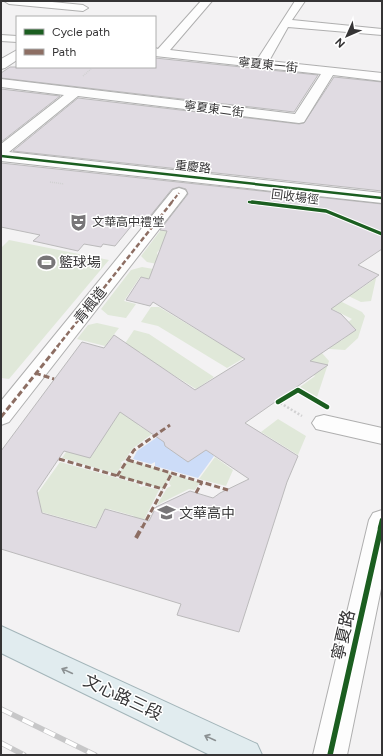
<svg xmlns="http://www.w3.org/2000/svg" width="383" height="756" font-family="Figtree,'Noto Sans TC',sans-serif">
	<rect width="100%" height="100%" fill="#f3f2f3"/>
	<path fill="#e0e8d9" d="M163,227L170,234L157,253L162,265L147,262L141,256Z
		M9,240L109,260L9,379L1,378V248Z
		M142,267L159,270L153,279L140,277L124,301L136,304L126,318L108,315L101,309L131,270Z
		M373,272L377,274L371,301L361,302L338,291L347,285L359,290L373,280Z
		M330,296L362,312L365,316L358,338L345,350L330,349L319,343L329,336L341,341L356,329L347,323L352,319L320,303Z
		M151,307H159L244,358L227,368L158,326L141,322Z
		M97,323L119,328L105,346L77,339L88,325Z
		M134,330L149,334L214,377L196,389L145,357L141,352L120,351Z
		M313,347L322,353L329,361L317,397L300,387L315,376L302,368L312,361L302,355Z
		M110,386L152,415L138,425L152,434L132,449L125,460L121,462L122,465L116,474L62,458Z
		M278,419L306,436L298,455L261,432Z
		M215,457L233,470L226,486L199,479Z
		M128,460L172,473L163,489L117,476Z
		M60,462L139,484L140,487L144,486L159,490L136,536L134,516L109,509L103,512L96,527L27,508Z
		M173,475L200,482L195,490L189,489L157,505L167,488L171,486L169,483Z"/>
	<path fill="#ccdcf8" d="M172,427L165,442V446L188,461L206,450L214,456L198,478L155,466V462L151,464L133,459L137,451Z"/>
	<path fill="#e0dbe2" stroke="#bbbabb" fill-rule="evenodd" d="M155,58L318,75L294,112L1,78V73L10,67H155Z
		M334,77L382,82V191L13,151L78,98L299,124L304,123Z
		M1,89L60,96L1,142Z
		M1,163L382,204V249L358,265L379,275L331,309L341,314L356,330L310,361L328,365L245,423L298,456L287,482L239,632L177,615L181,604L1,549V451L82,342L104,348L114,335L195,390L245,359L153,302L150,306L126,300L141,277L149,279L167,231L160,230L188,194L186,189L179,187L172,189L142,226L133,224L115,246L103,244L101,247L84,244L78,251L33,241L40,235L1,227ZM120,412L164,442L165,446L188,462L206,450L249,479L220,493L213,498L190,491L156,507L149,521L105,509L96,528L42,513L37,491L64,451L90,458Z"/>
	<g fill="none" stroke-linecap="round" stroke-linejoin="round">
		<defs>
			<path id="minor" d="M4,1H42L83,5L88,8L83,11L9,4Z
				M201,1H212L170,50L257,60L295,1H305L292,20L382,29V35L288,27L269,61L382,73V81L333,75L304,122L299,123L78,96L9,152L382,193V203L1,161V144L64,95L1,87V79L295,114L321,74L155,56V48L158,49Z
				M1,35L17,36V42L1,41Z
				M17,50V60L5,68L1,69V59Z
				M179,188L185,190L187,193L185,196L9,422L1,425V401L173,190Z
				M324,415L382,428V444L316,429L312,423L316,417Z
				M382,510V584L347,755H313L369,520L373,513Z"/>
			<path id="major" d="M1,626L257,744L262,755H210L1,653Z"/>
		</defs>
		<use href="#minor" stroke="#afafaf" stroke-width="2"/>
		<use href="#major" stroke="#a3b5b9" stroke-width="2"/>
		<path stroke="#d1d1d2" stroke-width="1.5" stroke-dasharray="1 1" stroke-linecap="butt" d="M83,76L91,69
			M50,182L64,184"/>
		<path stroke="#d1d1d2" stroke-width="2.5" stroke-dasharray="2 2" stroke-linecap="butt" d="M277,401L302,416"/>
		<use href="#minor" fill="#fdfdfd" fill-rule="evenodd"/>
		<use href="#major" fill="#e1ecef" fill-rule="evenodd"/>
		<defs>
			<path id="rail" d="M1,709L95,755
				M1,743L24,755"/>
		</defs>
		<use href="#rail" stroke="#c7c7c8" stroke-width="5.5"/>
		<use href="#rail" stroke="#fff" stroke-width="4" stroke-dasharray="12" stroke-linecap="butt"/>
		<path stroke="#8d6e63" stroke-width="2" stroke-dasharray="4 2" stroke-linecap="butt" d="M171,203L179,193"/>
		<path stroke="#8d6e63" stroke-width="2.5" stroke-dasharray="5 2.5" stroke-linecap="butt" d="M57,347L172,202"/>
		<path stroke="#8d6e63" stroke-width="3" stroke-dasharray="6 3" stroke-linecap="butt" d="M35,373L54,379
			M1,417L58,346
			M59,459L163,489
			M128,460L228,490
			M117,476L134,450L170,425
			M196,493L202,482
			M142,528L172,473"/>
		<path stroke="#8d6e63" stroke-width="4" stroke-dasharray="8 4" stroke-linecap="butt" d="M136,538L142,527"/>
		<defs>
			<path id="cycleway-far3" d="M1,156L382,198
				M249,202L260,203"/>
			<path id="cycleway-far2" d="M252,202L326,211L382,234"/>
			<path id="cycleway-far1" d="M278,402L298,390L327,407
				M380,528L382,520"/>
			<path id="cycleway" d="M330,755L381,527"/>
		</defs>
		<use href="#cycleway-far3" stroke="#fff" stroke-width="4"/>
		<use href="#cycleway-far2" stroke="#fff" stroke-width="5.5"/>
		<use href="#cycleway-far1" stroke="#fff" stroke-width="7"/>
		<use href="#cycleway" stroke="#fff" stroke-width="8"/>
		<use href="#cycleway-far3" stroke="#1b5e20" stroke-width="2.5"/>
		<use href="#cycleway-far2" stroke="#1b5e20" stroke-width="3.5"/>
		<use href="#cycleway-far1" stroke="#1b5e20" stroke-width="4.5"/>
		<use href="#cycleway" stroke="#1b5e20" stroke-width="5.5"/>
	</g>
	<defs><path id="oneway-shaft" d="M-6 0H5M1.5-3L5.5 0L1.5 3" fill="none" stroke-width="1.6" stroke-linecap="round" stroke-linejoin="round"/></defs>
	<g stroke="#8b9092">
		<use href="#oneway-shaft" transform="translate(67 671) rotate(-155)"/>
		<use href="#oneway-shaft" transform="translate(210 738) rotate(-155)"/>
	</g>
	<defs>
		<symbol id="theatre-bare" viewBox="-9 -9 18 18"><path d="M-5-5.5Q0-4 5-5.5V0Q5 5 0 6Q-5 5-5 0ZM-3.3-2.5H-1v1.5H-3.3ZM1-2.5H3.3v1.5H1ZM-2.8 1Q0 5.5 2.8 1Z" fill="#787678" stroke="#fff" stroke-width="2.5" paint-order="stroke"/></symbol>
		<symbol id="stadium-bare" viewBox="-9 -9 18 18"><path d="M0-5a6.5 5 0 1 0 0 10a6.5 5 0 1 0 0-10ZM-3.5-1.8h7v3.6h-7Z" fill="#787678" stroke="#fff" stroke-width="2.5" paint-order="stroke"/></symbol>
		<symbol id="school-bare" viewBox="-9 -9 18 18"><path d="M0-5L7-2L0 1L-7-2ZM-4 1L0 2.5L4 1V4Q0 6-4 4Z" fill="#787678" stroke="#fff" stroke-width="2.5" paint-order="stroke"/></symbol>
	</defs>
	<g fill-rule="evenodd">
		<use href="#theatre-bare" x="66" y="210" width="25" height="25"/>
		<use href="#stadium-bare" x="34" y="250" width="25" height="25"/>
		<use href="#school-bare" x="154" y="500" width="25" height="25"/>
	</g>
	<g text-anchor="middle" stroke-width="3" stroke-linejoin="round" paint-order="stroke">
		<g font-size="12" fill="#353435" stroke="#fff">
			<text transform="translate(268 65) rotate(6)" y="4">寧夏東一街</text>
			<text transform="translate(214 109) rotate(7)" y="4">寧夏東二街</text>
			<text transform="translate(193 167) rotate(6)" y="4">重慶路</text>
			<text transform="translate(295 197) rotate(7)" y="4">回收場徑</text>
		</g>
		<g font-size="12" fill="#353435" stroke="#fff" text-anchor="start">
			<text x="92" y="226">文華高中禮堂</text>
		</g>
		<g font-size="14" fill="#353435" stroke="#fff" text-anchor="start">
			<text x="59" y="267">籃球場</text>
			<text x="179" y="518">文華高中</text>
		</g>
		<g font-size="14" fill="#353435" stroke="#fff">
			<text transform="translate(90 305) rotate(-51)" y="5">青楓道</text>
		</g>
		<g font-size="17" fill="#353435" stroke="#fff">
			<text transform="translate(343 635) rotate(-77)" y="6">寧夏路</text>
			<text transform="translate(123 697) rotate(25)" y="6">文心路三段</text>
		</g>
	</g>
	<rect width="383" height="756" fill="none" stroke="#353435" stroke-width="4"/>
	<rect x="16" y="16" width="140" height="52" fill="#ffffff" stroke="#aeaeae"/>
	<rect x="24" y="29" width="20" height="6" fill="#1b5e20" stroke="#aeaeae"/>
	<text x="52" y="36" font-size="12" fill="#353435">Cycle path</text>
	<rect x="24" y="49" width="20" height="6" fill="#8d6e63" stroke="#aeaeae"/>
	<text x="52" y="56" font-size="12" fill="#353435">Path</text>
	<g transform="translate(347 36) rotate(225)" stroke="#ffffff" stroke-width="3" paint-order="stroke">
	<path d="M0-3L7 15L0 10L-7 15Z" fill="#353435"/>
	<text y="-6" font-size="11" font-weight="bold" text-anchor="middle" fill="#353435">N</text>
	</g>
</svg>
